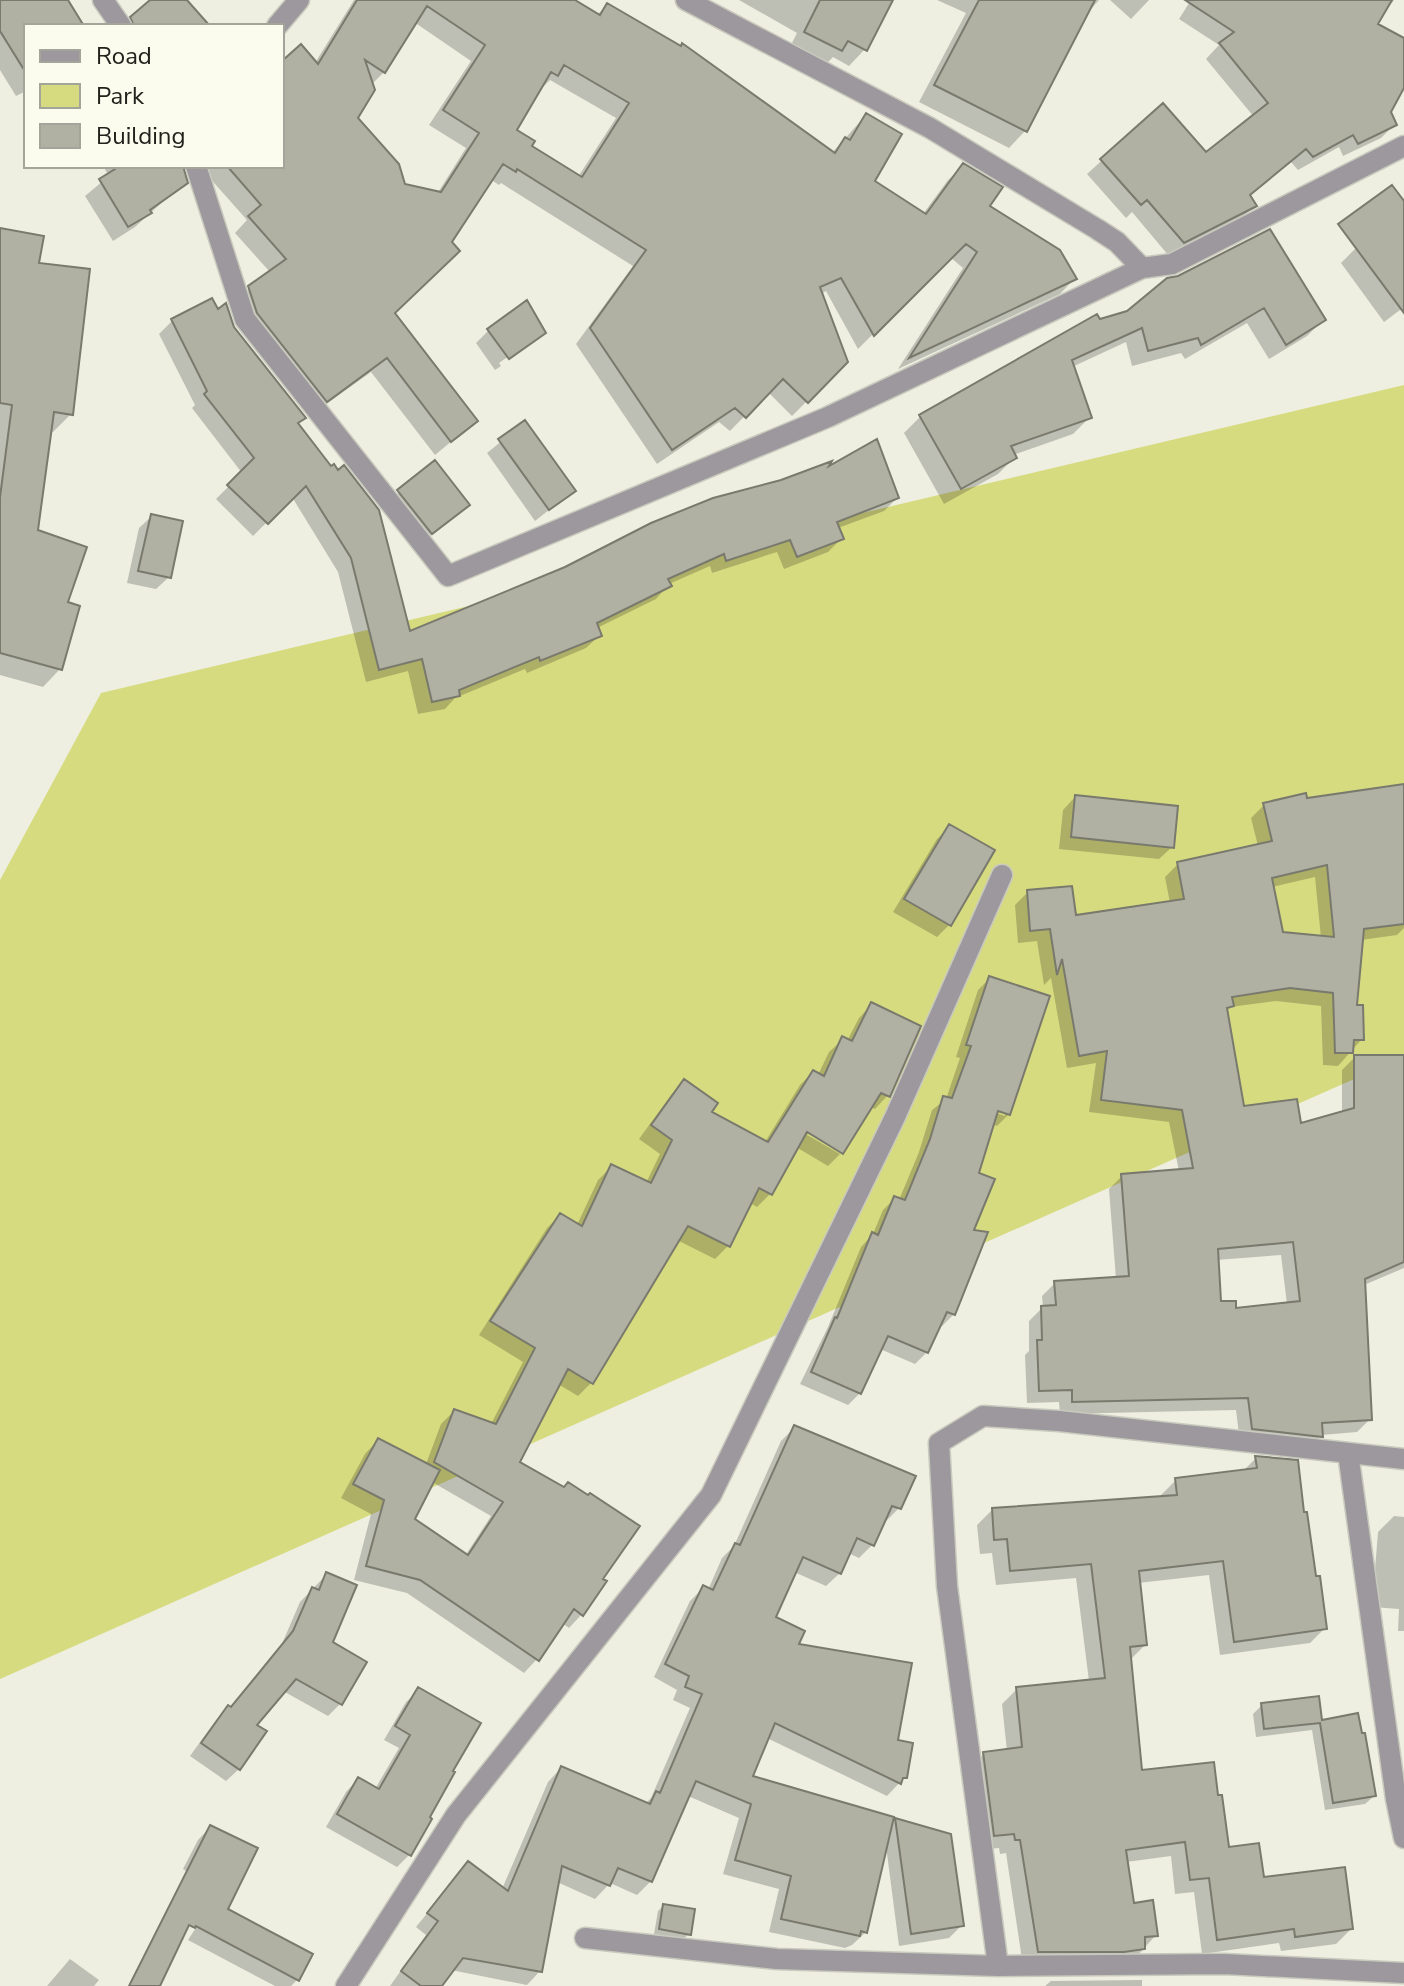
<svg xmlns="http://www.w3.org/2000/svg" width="1404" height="1986" font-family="'Nunito Sans',sans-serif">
	<rect width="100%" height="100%" fill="#eeefe1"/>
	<path fill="#d7db7f" d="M1404,385V1057L0,1679V880L101,693Z"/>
	<path fill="#0003" fill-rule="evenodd" d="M0,0H64L81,26H26V91L16,96L0,70Z
		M354,0H571L597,15L607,5L832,153L866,115L872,182L923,214L948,180L963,166L987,206L1074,279L1060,294L898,369L963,268L950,257L858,349L826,291L821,294L846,362L792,416L768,392L730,431L719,422L657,464L576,344L633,266L501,183L499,185L490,179L392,313L476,421L435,455L371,372L311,415L234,303L270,272L235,233L247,220L199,166H282V64L315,63ZM414,22L471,61L429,125L466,148L437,194L404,186L355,118L371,85L384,72ZM550,80L616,118L578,177L529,146L514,130L539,88L541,89Z
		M739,0H890L865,49L849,66L833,57L824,66L789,49L797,33Z
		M937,0H1099L1085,16L1025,131L1009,148L919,102L966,13Z
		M1110,0H1149L1131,19Z
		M1191,0H1394L1375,25L1404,41V84L1389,112L1395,124L1381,138L1343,156L1339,147L1298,170L1291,162L1248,196L1254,206L1240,220L1169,256L1132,212L1126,218L1087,174L1163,105L1206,154L1254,117L1206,59L1219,45L1179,19Z
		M103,166H164L179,187L135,227L113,241L85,196L109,176Z
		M1404,213V307L1384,322L1341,263L1356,248Z
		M0,230L36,264L71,414L53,432L49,431L36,532L66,604L60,669L43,687L0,675Z
		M1168,280L1324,319L1307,336L1269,359L1247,323L1185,359L1181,353L1132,366L1126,342L1072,367L1090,417L1073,434L1013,455L1015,457L998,474L944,504L904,433L920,417L1099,322L1128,313Z
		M211,301L233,328L296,424L408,633L823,471L897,498L884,511L838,528L842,538L828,552L784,569L777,552L712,573L710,566L669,584L656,599L597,628L600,635L586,648L527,673L525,669L455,698L445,709L418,714L408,671L366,682L338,572L292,497L253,536L216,499L242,473L192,408L195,405L159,334L172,321Z
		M489,330L543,332L532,343V340L499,363L501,366L495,370L476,343Z
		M524,423L573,491L535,521L487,453Z
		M435,463L467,505L418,545L385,504Z
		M152,516L169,577L156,589L127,583L139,528Z
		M1404,787V928L1397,935L1361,940L1355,1007L1362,1039L1338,1066L1323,1065L1321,1006L1276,1001L1230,1007L1226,1011L1242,1108L1299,1126L1342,1114V1070L1355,1057H1404V1268L1364,1285L1370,1419L1357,1432L1321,1435L1308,1449L1240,1442L1236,1410L1060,1414L1059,1402L1027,1403L1025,1355L1029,1351V1321L1043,1307L1042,1296L1055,1283L1116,1279L1109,1189L1122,1176L1179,1171L1169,1122L1089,1112L1096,1063L1067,1068L1051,978L1044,985L1037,941L1018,943L1015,905L1028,892L1075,918L1170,903L1165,877L1178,864L1258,846L1251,818L1264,805ZM1315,877L1321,938L1281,934L1272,887ZM1281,1255L1287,1304L1234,1310L1219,1303L1216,1260Z
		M1075,797L1172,847L1159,859L1059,849L1063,810Z
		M950,826L949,925L937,937L893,912L937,839Z
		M990,978L1009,1114L997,1126L992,1124L976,1174L971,1231L954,1314L942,1326L939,1325L927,1352L915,1364L880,1349L860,1393L848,1405L800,1384L828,1327L861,1247L873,1234L883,1210L895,1198L899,1200L919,1152L932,1110L946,1099L960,1058L956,1057L978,990ZM988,1110L1005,1111V1116Z
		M872,1004L888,1095L875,1109L870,1107L841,1153V1150L799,1125L797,1129L840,1154L828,1166L796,1147L771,1193L757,1207L750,1203L729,1245L715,1259L677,1240L591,1383L578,1396L558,1384L518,1463L582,1614L569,1628L562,1623L537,1659L524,1673L407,1593L354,1580L371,1514L341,1498L365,1454L378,1440L426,1464L441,1424L454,1411L491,1424L523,1362L479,1335L547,1228L560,1215L577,1225L598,1180L612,1166L646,1183L660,1154L639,1139L671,1095L684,1082L709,1113L765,1142L800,1085L813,1072L818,1075L829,1052L843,1039L847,1041L859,1018ZM432,1482L491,1516L465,1556L412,1520Z
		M794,1428L899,1508L886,1521L884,1520L872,1545L859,1558L848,1553L840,1573L826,1586L794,1572L773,1618L796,1645L896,1742L905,1777L887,1796L767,1738L751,1778L890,1826L896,1820L962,1925L949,1938L899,1946L886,1846L866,1932L852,1945L845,1948L769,1932L779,1889L723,1874L739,1818L688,1796L651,1881L637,1895L610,1883L595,1899L557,1882L540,1971L527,1985L451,1970L439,1986H390L426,1935L416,1927L468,1863L502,1889L548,1782L561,1768L645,1804L651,1798L690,1708L673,1700L677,1690L654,1677L690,1601L703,1588L708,1590L722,1558L734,1546L781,1441Z
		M1256,1458L1302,1515L1325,1628L1310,1643L1220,1655L1209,1575L1138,1583L1145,1645L1129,1661L1140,1772L1262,1879L1351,1929L1336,1944L1281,1951L1279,1943L1202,1954L1194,1892L1175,1894L1171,1856L1126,1862L1132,1905L1156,1935L1128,1966H1023L1006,1853L1000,1854L999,1848L979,1850L969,1769L984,1754L1007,1751L1002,1704L1017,1689L1089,1681L1076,1578L996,1585L992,1553L980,1554L977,1525L992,1510L1161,1498V1495L1176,1480L1242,1472Z
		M1394,1516L1404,1517V1631H1398L1399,1609L1372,1607L1378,1532Z
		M327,1574L331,1643L340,1704L328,1716L283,1691L254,1725L239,1769L226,1781L190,1756L216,1720L228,1707L230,1708L281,1646L300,1602Z
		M419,1690L451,1772L409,1855L397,1867L326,1827L346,1792L358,1779L375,1789L399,1748L384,1740L406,1702Z
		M1262,1705L1320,1722L1374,1796L1365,1804L1325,1810L1312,1730L1256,1737L1253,1714Z
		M210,1827L225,1898L183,1869L198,1840Z
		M663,1906L689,1934L683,1939L654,1934L658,1911Z
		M203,1917L297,1980L291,1986H275L188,1940Z
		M70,1959L99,1980L94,1986H47Z
		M1142,1980V1986H1045L1051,1981Z"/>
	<path fill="#b0b1a3" stroke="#797a6d" stroke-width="2" fill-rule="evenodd" d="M0,0H68L84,26H26V73L0,31Z
		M150,0H187L210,26H134L130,17Z
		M357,0H575L600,15L607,3L681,46L682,43L835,153L845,137L850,140L866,113L902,134L875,181L926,214L963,163L1003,187L990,206L1060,250L1077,279L909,358L977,252L966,244L874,336L841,278L820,287L848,362L808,403L783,379L746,418L735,408L672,450L590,328L646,250L517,169L516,172L503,164L452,242L460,251L395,313L478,421L451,442L387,358L327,402L257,313L248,286L286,259L248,216L261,205L227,166H282V61L301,44L318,64ZM427,6L485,45L443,110L479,133L441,192L405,184L399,164L358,118L375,90L365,60L385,73ZM564,65L629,103L582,177L532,146L535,141L517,130L551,72L558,76Z
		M820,0H893L867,51L848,41L842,51L804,32Z
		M979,0H1095L1027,132L934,85Z
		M1185,0H1392L1378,24L1404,38V88L1391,112L1397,125L1358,144L1353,135L1313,157L1306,149L1250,195L1257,206L1184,243L1147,200L1141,205L1100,159L1163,103L1206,152L1268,103L1219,43L1234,32Z
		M120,166H183L188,183L150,210L152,213L128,227L99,179Z
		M1392,185L1404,201V313L1338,224Z
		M0,228L44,236L39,263L90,269L73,415L54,412L38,530L87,547L68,602L80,606L62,670L0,653V497L12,405L0,403Z
		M1270,229L1326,320L1286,345L1264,308L1201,345L1198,338L1148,351L1142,328L1072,360L1092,418L1011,446L1017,458L961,489L919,415L1097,314L1100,319L1127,311L1167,278L1178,276Z
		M212,298L218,309L226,303L234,327L306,418L298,423L331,466L334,464L338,470L344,465L379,510L410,631L565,567L651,523L713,498L781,480L832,461L829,466L877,439L899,498L837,522L844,539L797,557L790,540L726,561L724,554L668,579L672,586L597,623L602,636L540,661L539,657L459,690L460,696L432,702L422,659L379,670L351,558L306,486L268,524L227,485L254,458L204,394L207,391L171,319Z
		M527,300L546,333L509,359L487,329Z
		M525,420L576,491L549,510L498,439Z
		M435,460L470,505L432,534L397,490Z
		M151,514L183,521L171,578L138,571Z
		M1404,784V924L1364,929L1357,1005H1363L1364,1040H1354L1353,1053H1335L1333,993L1290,988L1232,997L1234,1006L1227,1008L1244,1106L1297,1099L1301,1123L1354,1108V1055H1404V1262L1365,1279L1372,1420L1322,1423L1323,1437L1252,1429L1248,1398L1072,1402V1390L1039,1391L1037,1340H1042L1041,1306L1056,1305L1054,1281L1129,1276L1121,1174L1193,1168L1182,1110L1101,1100L1107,1051L1079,1056L1062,959L1057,975L1050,929L1030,931L1027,890L1072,886L1076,915L1184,899L1177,862L1272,841L1263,803L1306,793L1307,798ZM1327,865L1334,937L1283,932L1272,878ZM1293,1242L1300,1301L1236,1308V1301H1221L1218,1249Z
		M1075,795L1178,806L1174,848L1071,837Z
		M949,824L995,850L951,926L904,899Z
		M989,976L1050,996L1010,1115L998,1111L979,1173L995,1179L974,1230L988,1232L955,1315L947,1312L928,1353L888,1336L861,1394L811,1372L835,1317L837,1318L872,1232L878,1235L894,1196L905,1200L930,1139L943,1096L952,1098L971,1046L966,1045Z
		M871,1002L921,1026L890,1097L881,1093L843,1154L807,1132L772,1195L759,1188L730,1247L688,1226L593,1384L568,1369L520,1462L564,1487L568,1482L588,1495L590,1493L640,1526L603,1579L607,1581L583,1616L574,1609L539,1661L420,1580L366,1566L384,1500L353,1484L378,1438L440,1470L415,1519L468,1555L503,1502L434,1462L454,1409L496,1424L535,1348L490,1321L560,1213L582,1226L611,1164L651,1183L672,1140L651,1125L684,1079L718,1103L712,1112L768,1142L813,1070L824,1076L842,1036L852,1041Z
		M794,1425L916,1476L901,1509L892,1506L874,1546L857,1538L841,1574L803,1557L776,1617L805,1631L799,1644L912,1663L898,1740L913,1743L907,1778H903L901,1784L775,1723L753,1776L894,1817L867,1933L861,1931L860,1936L781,1919L791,1876L735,1860L751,1804L696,1781L652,1882L618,1868L610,1886L562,1866L542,1972L463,1958L442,1986H421L401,1971L438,1921L427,1913L468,1861L508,1891L561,1766L650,1804L656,1791L660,1793L702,1694L685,1687L689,1676L665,1664L703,1585L713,1590L735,1543L740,1545Z
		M1255,1456L1298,1460L1304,1512H1307L1316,1576H1320L1327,1629L1234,1642L1223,1561L1139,1571L1147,1645L1130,1647L1142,1770L1214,1762L1218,1795H1222L1229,1847L1259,1843L1264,1877L1345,1867L1353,1929L1295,1937L1294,1929L1217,1940L1209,1878L1190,1880L1185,1842L1126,1850L1134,1903L1153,1900L1158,1936L1145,1937V1949L1124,1952H1038L1020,1840H1015L1014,1834L994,1836L983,1752L1022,1747L1016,1687L1105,1678L1091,1564L1010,1571L1007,1539L994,1540L992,1508L1177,1495L1175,1478L1257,1468Z
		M326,1572L357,1585L333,1642L367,1662L342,1705L296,1679L257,1725L267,1731L240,1770L201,1743L228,1705L231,1707L293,1631L312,1587L319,1590Z
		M418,1687L481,1723L453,1771L455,1772L430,1817L432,1819L411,1856L337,1814L358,1777L379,1789L410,1735L395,1726Z
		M1319,1696L1322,1720L1358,1713L1362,1733H1365L1376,1796L1333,1803L1320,1723L1264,1729L1261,1703Z
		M895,1818L951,1834L964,1926L911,1934Z
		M210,1825L258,1848L228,1909L313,1954L299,1981L196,1926L195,1928L189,1925L160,1986H129Z
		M663,1904L695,1909L691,1935L659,1929Z"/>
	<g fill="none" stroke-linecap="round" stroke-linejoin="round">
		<defs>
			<path id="minor" d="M103,0L121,26
				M686,0L930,128L1097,229L1117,242L1142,268
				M277,26L299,0
				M196,166L245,319L448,576L828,417L1142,268L1172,264L1404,146
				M1348,1453L1396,1799L1404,1838
				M1404,1459L1059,1421L983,1416L939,1443L947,1586L998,1966L1224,1964L1404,1973
				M585,1938L777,1959L998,1966
				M346,1986L456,1815L711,1495L895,1117L1002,875"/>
		</defs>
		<use href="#minor" stroke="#c9cabe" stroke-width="23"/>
		<use href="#minor" stroke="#9c989d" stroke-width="20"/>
	</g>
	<rect x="24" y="24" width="260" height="144" fill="#fbfcee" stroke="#a4a59a" stroke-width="2"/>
	<rect x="40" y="50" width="40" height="12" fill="#9c989d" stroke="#a4a59a" stroke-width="2"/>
	<text x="96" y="64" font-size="24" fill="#22221d">Road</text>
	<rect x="40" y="84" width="40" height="24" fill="#d7db7f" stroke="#a4a59a" stroke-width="2"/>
	<text x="96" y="104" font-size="24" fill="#22221d">Park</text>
	<rect x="40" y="124" width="40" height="24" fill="#b0b1a3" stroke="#a4a59a" stroke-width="2"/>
	<text x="96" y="144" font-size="24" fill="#22221d">Building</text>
</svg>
